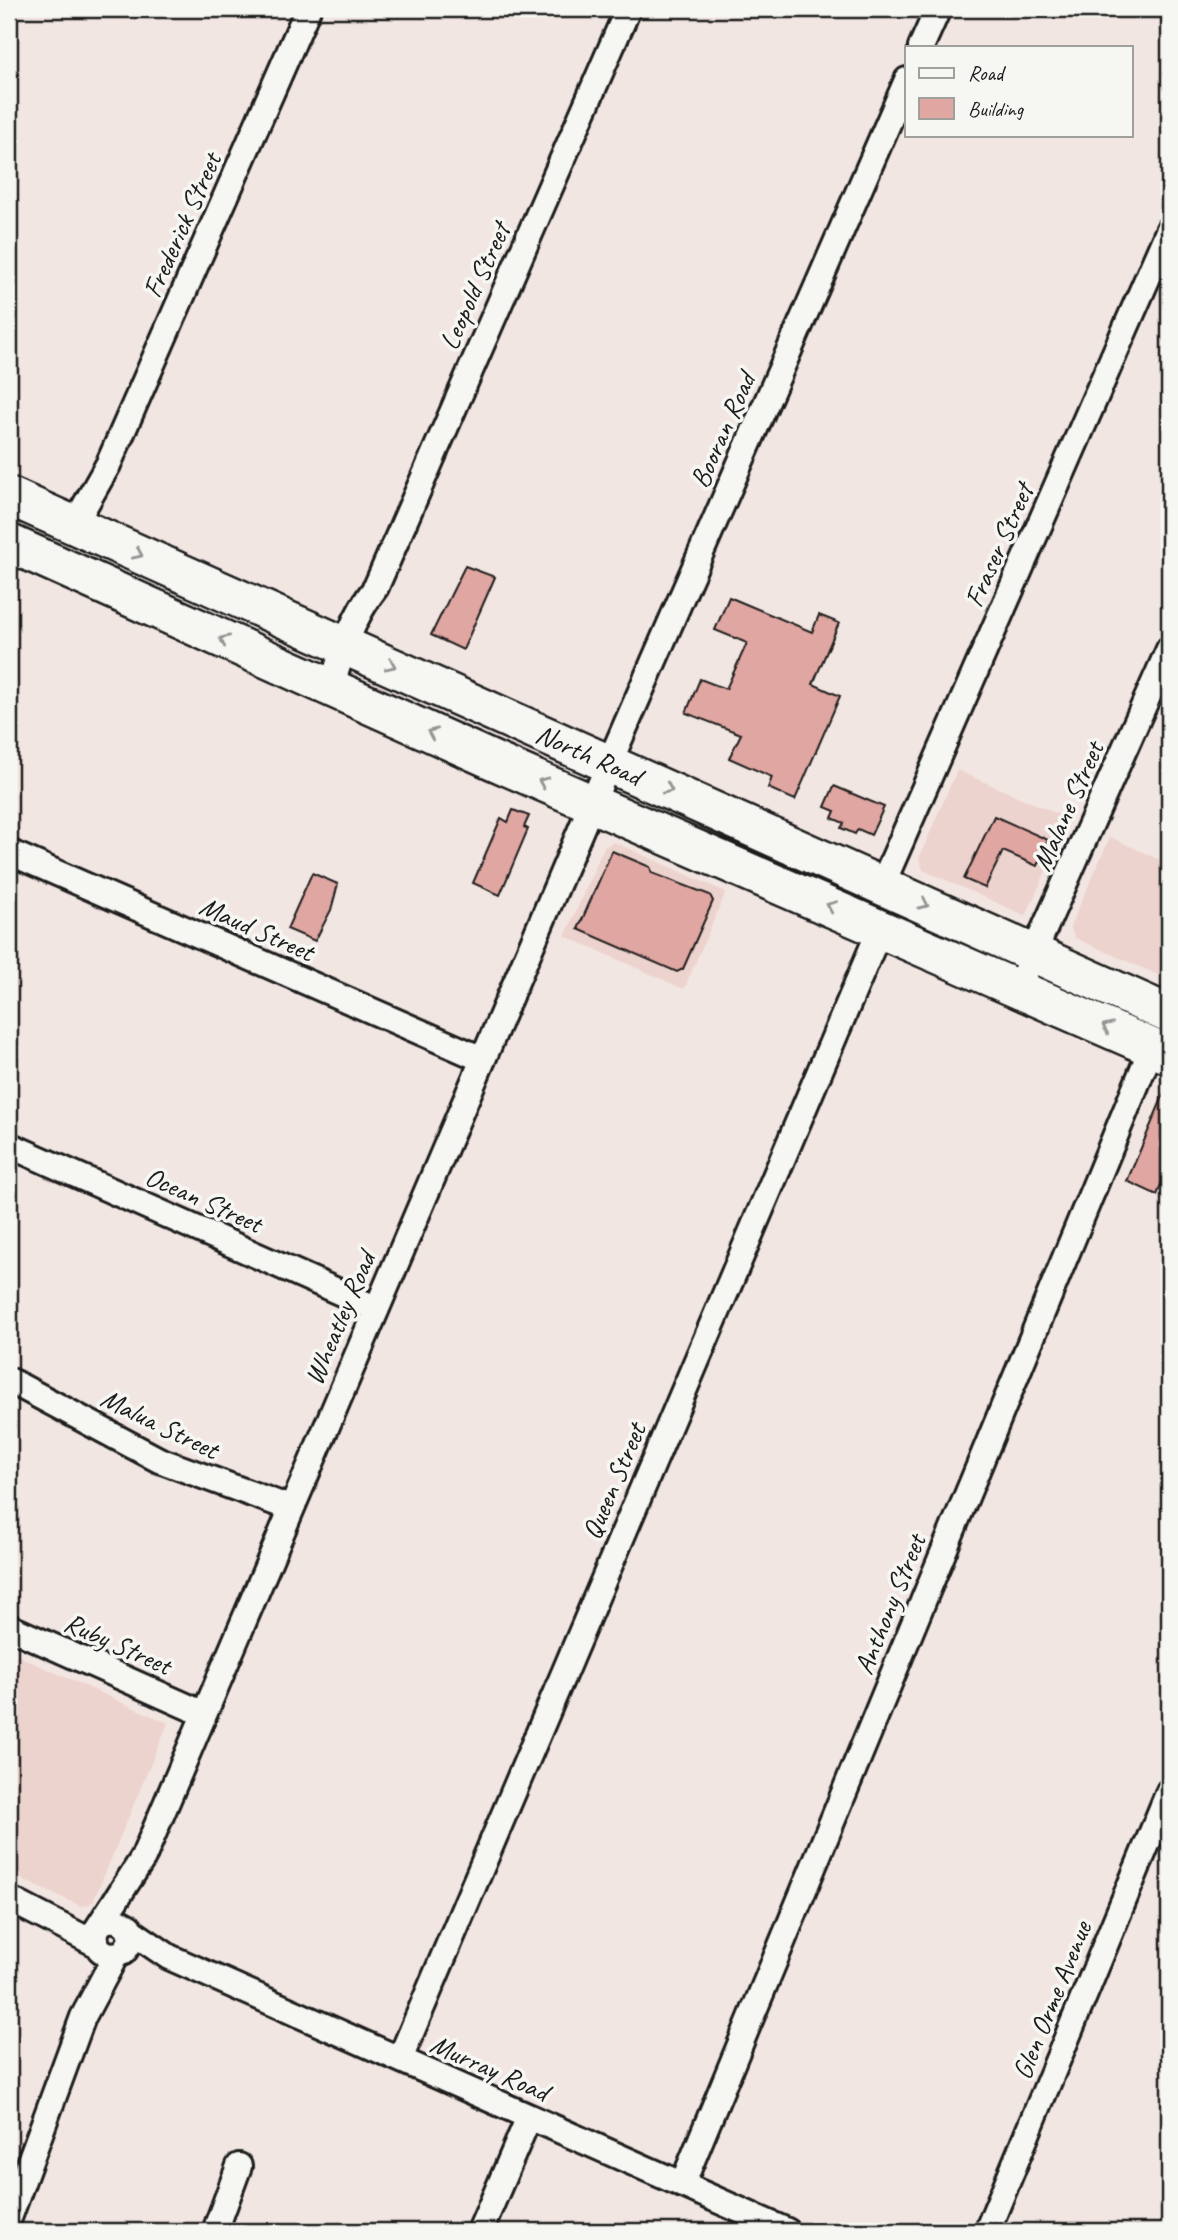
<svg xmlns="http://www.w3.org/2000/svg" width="1178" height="2240" font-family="Caveat,sans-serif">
	<rect width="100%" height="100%" fill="#f2e6e2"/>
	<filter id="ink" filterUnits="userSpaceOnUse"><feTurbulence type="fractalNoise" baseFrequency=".0143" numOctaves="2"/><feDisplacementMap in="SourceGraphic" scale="14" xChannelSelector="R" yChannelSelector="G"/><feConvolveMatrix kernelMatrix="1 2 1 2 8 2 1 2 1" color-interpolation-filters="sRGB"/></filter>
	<g filter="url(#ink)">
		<path fill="#edd3ce" d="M957,770L1069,819L1026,916L923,870L919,858Z
			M1110,837L1169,864V980L1075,938L1070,927Z
			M614,842L726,892L684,989L565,936L604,847Z
			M9,1652L168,1723L93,1902L83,1907L9,1874Z"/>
		<path fill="#e0a6a1" stroke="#1c1c1c" stroke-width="2" d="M465,566L495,577L463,650L431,635Z
			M729,597L812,632L819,615L839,623L813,684L840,696L795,800L768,788L772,777L729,758L741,734L686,713L700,679L726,689L747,643L715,630Z
			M834,786L884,807L871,835L858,829L855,834L841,828L844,823L832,818L835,811L825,807Z
			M513,810L529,816L524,827L528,829L500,895L473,883L501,818L508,822Z
			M994,816L1048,840L1037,866L1003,851L985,888L964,879Z
			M612,851L650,867L652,873L710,895L713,901L683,969L677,972L578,929Z
			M312,873L338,884L331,910L315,941L287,929Z
			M1169,1082V1164L1157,1195L1127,1181Z"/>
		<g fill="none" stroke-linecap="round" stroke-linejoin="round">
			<defs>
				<path id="minor" d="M921,47L938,9
					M74,525L108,465L308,9
					M331,688C342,652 352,618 376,587L628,9
					M9,852L482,1059
					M882,885L1169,229
					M1018,988L1169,649
					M9,1145L375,1308
					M9,1380L159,1460L290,1508
					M9,1627L204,1714
					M9,1899L96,1944
					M104,1921L115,1919L129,1927L131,1941L124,1952C106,1960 91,1948 97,1929L143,1858L602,780L907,80
					M131,1931L169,1957L787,2231
					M400,2059L881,927
					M682,2185L1152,1047
					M9,2218L83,2017L116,1955
					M215,2231L239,2166
					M480,2231L529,2117
					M987,2231L1169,1791"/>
				<path id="highway" d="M9,496L1169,1014
					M9,543L494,761L1169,1055"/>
			</defs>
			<use href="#minor" stroke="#1c1c1c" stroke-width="30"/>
			<use href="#highway" stroke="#1c1c1c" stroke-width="42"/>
			<use href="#minor" stroke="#f6f6f2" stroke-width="24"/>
			<use href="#highway" stroke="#f6f6f2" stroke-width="37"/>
		</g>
		<defs><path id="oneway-chevron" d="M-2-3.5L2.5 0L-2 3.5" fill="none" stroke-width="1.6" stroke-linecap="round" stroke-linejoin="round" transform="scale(1.75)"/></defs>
		<g stroke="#949492">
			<use href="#oneway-chevron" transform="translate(138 554) rotate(24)"/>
			<use href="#oneway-chevron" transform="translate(224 640) rotate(-156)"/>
			<use href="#oneway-chevron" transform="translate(391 665) rotate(24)"/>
			<use href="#oneway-chevron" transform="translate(432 733) rotate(-156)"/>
			<use href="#oneway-chevron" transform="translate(543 782) rotate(-157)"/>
			<use href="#oneway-chevron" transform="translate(668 789) rotate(24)"/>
			<use href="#oneway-chevron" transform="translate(924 904) rotate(25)"/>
			<use href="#oneway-chevron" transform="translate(831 906) rotate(-157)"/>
			<use href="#oneway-chevron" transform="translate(1107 1027) rotate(-156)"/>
		</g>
	</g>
	<g text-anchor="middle" stroke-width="7" stroke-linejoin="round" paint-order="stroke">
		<g font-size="28" fill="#1c1c1c" stroke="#f6f6f2">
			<text transform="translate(181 225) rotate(-66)" y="10">Frederick Street</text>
			<text transform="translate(474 286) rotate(-66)" y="10">Leopold Street</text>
			<text transform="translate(722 430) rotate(-66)" y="10">Booran Road</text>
			<text transform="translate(998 545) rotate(-66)" y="10">Fraser Street</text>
			<text transform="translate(589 754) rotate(24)" y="10">North Road</text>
			<text transform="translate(1067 806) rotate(-66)" y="10">Malane Street</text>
			<text transform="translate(257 928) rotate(24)" y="10">Maud Street</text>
			<text transform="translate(204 1199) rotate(24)" y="10">Ocean Street</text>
			<text transform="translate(339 1318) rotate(-67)" y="10">Wheatley Road</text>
			<text transform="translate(160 1423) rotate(26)" y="10">Malua Street</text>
			<text transform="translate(613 1481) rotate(-67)" y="10">Queen Street</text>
			<text transform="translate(889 1604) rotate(-68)" y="10">Anthony Street</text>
			<text transform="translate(118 1643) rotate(24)" y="10">Ruby Street</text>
			<text transform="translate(1051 2000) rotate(-68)" y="10">Glen Orme Avenue</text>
			<text transform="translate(490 2067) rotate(24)" y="10">Murray Road</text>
		</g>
	</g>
	<rect width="1178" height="2240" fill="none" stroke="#f6f6f2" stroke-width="35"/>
	<rect x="18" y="18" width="1143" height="2205" fill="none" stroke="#1c1c1c" stroke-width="2.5" filter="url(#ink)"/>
	<rect x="905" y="46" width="228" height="91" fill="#f6f6f2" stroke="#9f9f9c" stroke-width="2"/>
	<rect x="919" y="68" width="35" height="10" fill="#f6f6f2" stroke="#9f9f9c" stroke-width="2"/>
	<text x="968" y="80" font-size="21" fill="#1c1c1c">Road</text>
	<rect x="919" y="98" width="35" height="21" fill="#e0a6a1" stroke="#9f9f9c" stroke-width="2"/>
	<text x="968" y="116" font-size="21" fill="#1c1c1c">Building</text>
</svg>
